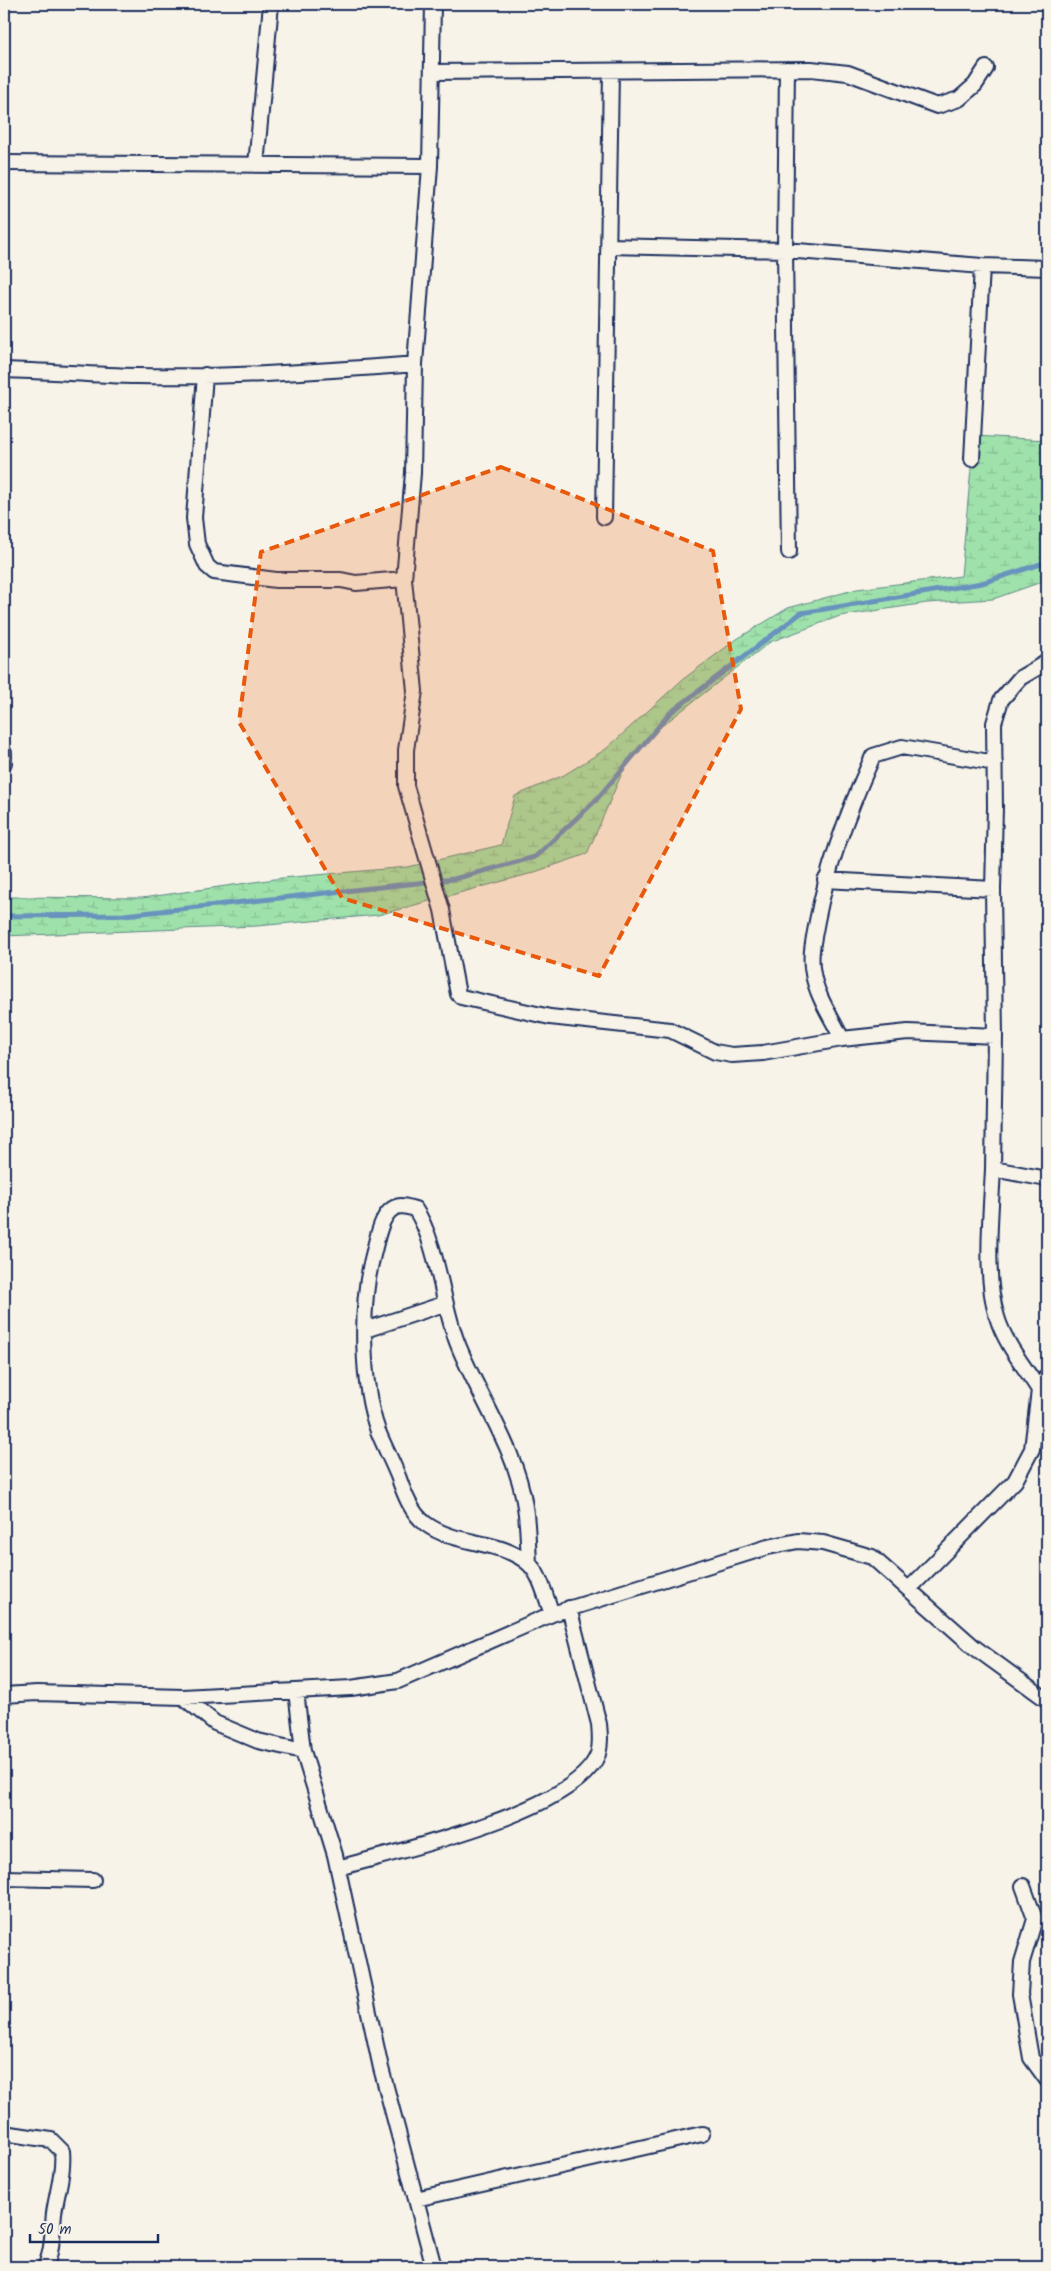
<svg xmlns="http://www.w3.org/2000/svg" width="1051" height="2271" font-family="Kalam,sans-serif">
	<defs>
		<pattern id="wetland-marsh" width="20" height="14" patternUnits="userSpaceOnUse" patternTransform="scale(1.25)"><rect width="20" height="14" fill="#9fe1ab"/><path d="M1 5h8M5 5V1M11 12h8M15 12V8" fill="none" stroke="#88c196"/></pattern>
	</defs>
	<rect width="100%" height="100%" fill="#f7f3e8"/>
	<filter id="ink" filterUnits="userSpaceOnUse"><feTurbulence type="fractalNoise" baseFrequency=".02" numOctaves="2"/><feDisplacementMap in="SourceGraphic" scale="10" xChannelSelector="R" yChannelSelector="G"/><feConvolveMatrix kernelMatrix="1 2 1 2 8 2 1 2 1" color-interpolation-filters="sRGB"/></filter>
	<g filter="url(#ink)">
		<path fill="url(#wetland-marsh)" stroke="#5d8884" d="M974,436L1047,440V580L993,599L927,603L840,616L770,642L654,732L622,773L587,854L529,874L378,915L257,926L4,936V897L142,898L282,878L408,867L501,845L515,796L564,775L606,749L682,680L737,639L788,608L857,589L961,576Z"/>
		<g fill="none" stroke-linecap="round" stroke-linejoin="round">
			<path stroke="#6893bd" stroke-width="5" d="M4,916L124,915L454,879L535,857L596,800L670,713L801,613L982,583L1047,562"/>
			<defs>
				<path id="minor" d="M787,69L785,250L789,552
					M432,72L811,69L848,73L937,106L959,99L975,85L986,68
					M4,163L430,166L415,364L413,473L404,579L415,691L406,750V786L442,910L458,994L461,997L550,1017L670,1030L715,1052L732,1055L763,1053L842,1039L908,1032L995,1036
					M256,165L271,4
					M430,166L433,4
					M608,246L785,250L982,266L1047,268
					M4,370C48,371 92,375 137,376C230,378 322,371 415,364
					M205,375L194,518L197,544L207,566L214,572L276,580H341L356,583L404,579
					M972,459L982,266
					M604,517L611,71
					M4,753V763
					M825,880L993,889
					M842,1039C832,1018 817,997 813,974C809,956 814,938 817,921C828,863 849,809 873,756L902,747L995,763
					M993,1169L995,1036L993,889L995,807L994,723L1001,700L1020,678L1047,662
					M365,1330L444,1304
					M1039,1390C1025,1367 1005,1344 997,1317C984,1276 991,1213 993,1169L1047,1179
					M529,1564C528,1545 528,1525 525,1507C518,1452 477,1394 457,1342C442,1303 437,1241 415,1209C411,1208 405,1206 401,1206C381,1207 377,1241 373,1255C360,1304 361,1384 378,1431C384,1446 392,1461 398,1476C404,1493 411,1513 426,1524C456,1546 499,1539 528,1563C541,1574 546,1599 552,1614
					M909,1589L1015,1481L1032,1449L1039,1390L1047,1376
					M296,1691L303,1751L335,1855L381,2068L434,2267
					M4,1695L37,1693L183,1697L351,1688L398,1681L552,1614L768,1547L798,1541L823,1543L872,1557L974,1647L1047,1700
					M183,1697L215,1723L258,1741L303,1751
					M338,1868C394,1852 577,1812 598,1754C601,1744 600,1734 599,1724L569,1608
					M4,1878L93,1880
					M1023,1886L1035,1919L1022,1962L1020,1994L1031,2058L1047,2080
					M4,2133L51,2140L62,2151C64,2173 57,2192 54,2213C52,2231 53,2251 45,2267
					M416,2199L702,2134"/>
			</defs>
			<use href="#minor" stroke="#1b2f5e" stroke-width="18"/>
			<use href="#minor" stroke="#f7f3e8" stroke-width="14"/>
		</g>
	</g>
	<path fill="#e8590c" fill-opacity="0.2" stroke="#e8590c" stroke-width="4" stroke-dasharray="10 6" stroke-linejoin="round" d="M501,467L713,551L741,709L599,976L342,898L239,722L261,552Z"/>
	<rect width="1051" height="2271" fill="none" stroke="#f7f3e8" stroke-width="20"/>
	<rect x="10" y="10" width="1031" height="2251" fill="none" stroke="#1b2f5e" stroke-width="2" filter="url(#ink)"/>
	<path d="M30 2234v8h128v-8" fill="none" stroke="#1b2f5e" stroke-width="2.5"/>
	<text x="38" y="2234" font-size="15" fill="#1b2f5e" stroke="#f7f3e8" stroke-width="4" paint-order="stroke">50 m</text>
</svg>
